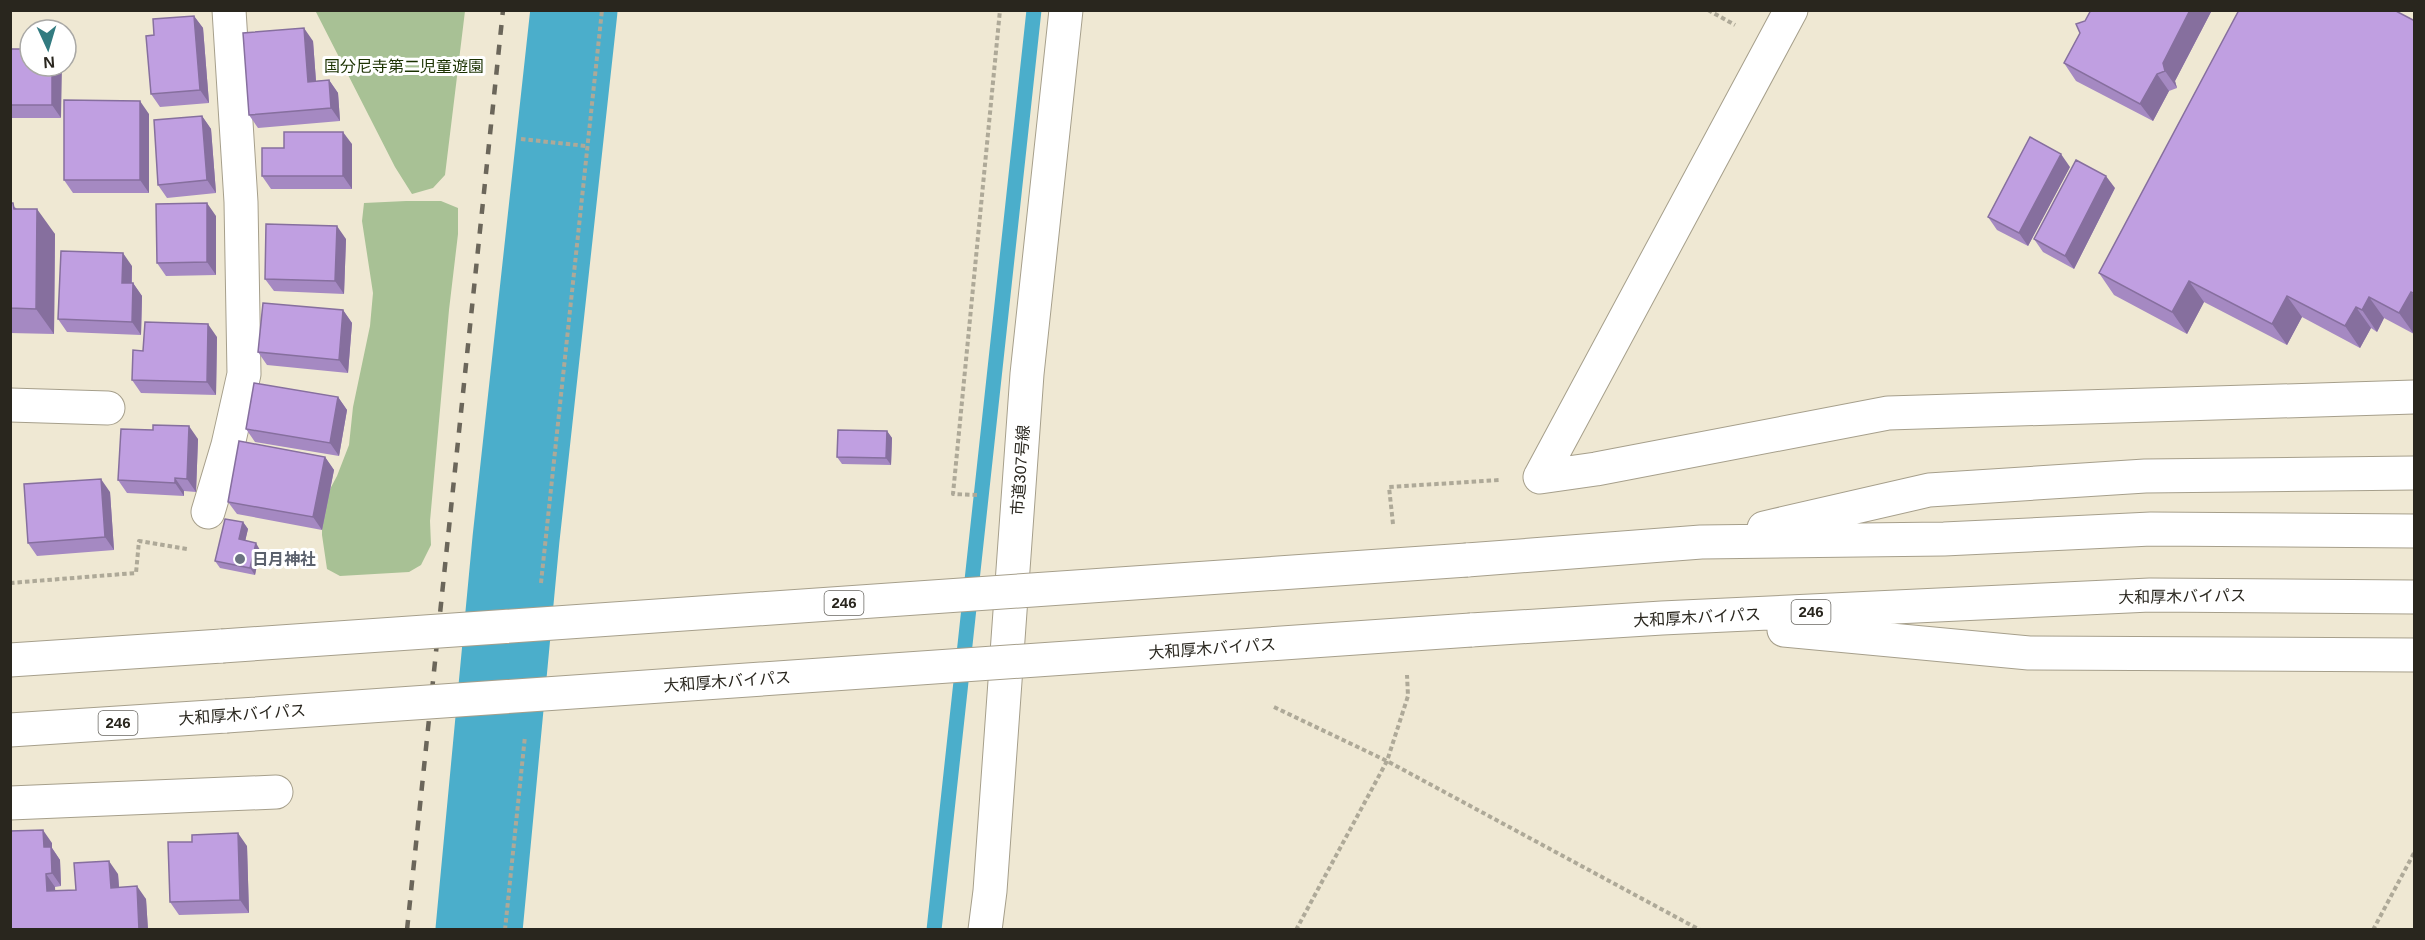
<svg xmlns="http://www.w3.org/2000/svg" width="2425" height="940" font-family="Arial,'Noto Sans JP',sans-serif">
	<rect width="100%" height="100%" fill="#efe8d3"/>
	<path fill="#a8c195" d="M334,11H465L445,175L433,188L412,194L395,167L316,12Z
		M406,201H441L458,208V234L449,310L430,521L431,545L421,565L409,572L340,576L327,569L322,535V504L337,476L349,445L353,407L370,326L373,293L362,221L364,203Z"/>
	<g fill="none" stroke-linecap="round" stroke-linejoin="round">
		<path stroke="#4baecb" stroke-width="15" d="M934,930L1034,10"/>
		<path stroke="#4baecb" stroke-width="87" d="M479,930L516,539L574,10"/>
		<defs>
			<path id="minor" d="M10,405L108,408
				M1540,477L1596,469L1888,413L2414,397
				M1540,477L1791,10
				M208,512L228,445L244,374L241,202L229,10
				M10,803L276,792
				M985,930L990,891L1027,374L1066,10"/>
			<path id="highway" d="M1764,528L1929,490L2145,476L2414,473
				M1467,560L1701,542L1944,539L2151,529L2414,531
				M1471,630L1662,618L2150,595L2414,597
				M1784,630L2029,653L2414,655
				M10,660L222,646
				M10,730L226,716"/>
		</defs>
		<use href="#minor" stroke="#a69f8b" stroke-width="35"/>
		<use href="#highway" stroke="#a69f8b" stroke-width="35"/>
		<path stroke="#aea998" stroke-width="4" stroke-dasharray="4.5 3" stroke-linecap="butt" d="M1708,10L1735,25
			M521,139L586,146
			M977,495L953,494L1000,10
			M1393,524L1389,487L1500,480
			M10,583L136,573L139,541L187,549
			M541,583L602,10
			M1274,707L1387,761L1700,930
			M505,930L525,736
			M1296,930L1387,761L1408,696L1407,675
			M2373,930L2414,853"/>
		<use href="#minor" stroke="#fff" stroke-width="33"/>
		<use href="#highway" stroke="#fff" stroke-width="33"/>
		<path stroke="#6b665a" stroke-width="4.5" stroke-dasharray="10 10" stroke-linecap="butt" d="M407,930L503,10"/>
		<defs>
			<path id="highway-bridge" d="M222,646L1467,560
				M226,716L1471,630"/>
		</defs>
		<use href="#highway-bridge" stroke="#a69f8b" stroke-width="35" stroke-linecap="butt"/>
		<use href="#highway-bridge" stroke="#fff" stroke-width="33"/>
	</g>
	<path fill="#a589c2" d="M2212,10L2175,81L2177,88L2169,91L2153,121L2076,81L2064,63Z
		M194,16L203,28L209,103L160,107L151,94Z
		M2415,21L2414,334L2384,318L2377,332L2371,328L2360,348L2302,317L2287,345L2204,302L2187,334L2114,295L2099,273Z
		M313,41L316,81L329,80L338,93L340,121L258,128L249,115Z
		M10,49H30L61,118H10Z
		M149,114V193H73L64,180Z
		M202,116L211,129L216,193L167,198L158,185Z
		M352,144V189H271L262,176Z
		M2070,167L2028,246L1997,230L1988,217Z
		M2115,188L2074,269L2043,252L2034,239Z
		M10,203L17,209L55,234L54,334L10,333Z
		M216,216V275L166,276L157,263Z
		M346,239L344,294L274,291L265,279Z
		M132,266V283H133L142,296L141,335L67,332L58,319Z
		M343,310L352,323L348,373L267,365L258,352Z
		M217,337L216,395L141,393L132,380L143,351Z
		M338,397L347,410L339,456L255,442L246,429Z
		M153,430L198,439L196,492L184,491V496L127,493L118,480Z
		M887,431L892,438L891,465L842,464L837,457Z
		M325,457L334,470L322,530L237,514L228,502Z
		M110,492L114,550L37,556L28,543Z
		M243,522L248,529L245,541L260,550L255,575L220,568L215,561Z
		M52,843V848L60,860L61,886L55,887V891L76,890L118,874L119,887L146,899L148,930H10Z
		M247,846L249,913L179,915L170,902Z"/>
	<path fill="#866f9e" d="M2190,10H2212L2175,81L2177,88L2165,71L2163,63Z
		M194,16L203,28L209,103L200,90Z
		M304,28L313,41L317,95L308,82Z
		M52,66H62L61,118L52,105Z
		M2157,74L2169,91L2153,121L2140,104Z
		M329,80L338,93L340,121L331,108Z
		M140,101L149,114V193L140,180Z
		M202,116L211,129L216,193L207,180Z
		M343,132L352,144V189L343,176Z
		M2061,154L2070,167L2028,246L2019,233Z
		M2106,176L2115,188L2074,269L2065,256Z
		M207,203L216,216V275L207,262Z
		M37,209L55,234L54,334L36,309Z
		M337,226L346,239L344,294L335,281Z
		M123,253L132,266L131,296L122,283Z
		M2189,281L2204,302L2187,334L2172,312Z
		M133,283L142,296L141,335L132,322Z
		M2411,292L2415,297L2414,334L2399,313Z
		M2287,296L2302,317L2287,345L2272,324Z
		M2369,297L2384,318L2377,332L2362,310Z
		M2356,307L2371,328L2360,348L2345,326Z
		M343,310L352,323L348,373L339,360Z
		M208,324L217,337L216,395L207,382Z
		M338,397L347,410L339,456L330,443Z
		M189,426L198,439L196,492L187,479Z
		M887,431L892,438L891,465L886,458Z
		M325,457L334,470L322,530L313,517Z
		M175,478L184,491V496L175,483Z
		M101,479L110,492L114,550L105,537Z
		M243,522L248,529L244,546L239,539Z
		M256,543L260,550L255,575L250,568Z
		M43,830L52,843V848L60,860L61,886L52,873L44,847Z
		M238,833L247,846L249,913L240,900Z
		M109,861L118,874L120,901L111,888Z
		M46,874L55,887L56,904L47,891Z
		M137,886L146,899L148,930H139Z"/>
	<path fill="#c09fe1" stroke="#866f9e" stroke-width="1.5" d="M2091,10H2190L2163,63L2165,71L2157,74L2140,104L2064,63L2080,33L2076,24L2085,21Z
		M2239,10H2394L2415,21V294L2411,292L2399,313L2369,297L2362,310L2356,307L2345,326L2287,296L2272,324L2189,281L2172,312L2099,273Z
		M194,16L200,90L151,94L146,36L154,35L153,19Z
		M304,28L308,82L329,80L331,108L249,115L243,33Z
		M10,49H30V66H52V105H10Z
		M64,100L140,101V180H64Z
		M202,116L207,180L158,185L154,120Z
		M284,132H343V176H262V148H284Z
		M2030,137L2061,154L2019,233L1988,217Z
		M2076,160L2106,176L2065,256L2034,239Z
		M10,203H13L14,209H37L36,309L10,308Z
		M207,203V262L157,263L156,204Z
		M266,224L337,226L335,281L265,279Z
		M61,251L123,253L122,283H133L132,322L58,319Z
		M263,303L343,310L339,360L258,352Z
		M145,322L208,324L207,382L132,380L133,350L143,351Z
		M254,383L338,397L330,443L246,429Z
		M153,425L189,426L187,479L175,478V483L118,480L121,429L153,430Z
		M838,430L887,431L886,458L837,457Z
		M239,441L325,457L313,517L228,502Z
		M101,479L105,537L28,543L24,484Z
		M225,519L243,522L239,539L256,543L250,568L215,561Z
		M43,830L44,847H51L52,873L46,874L47,891L76,890L74,863L109,861L111,888L137,886L139,930H10V831Z
		M238,833L240,900L170,902L168,842H192V835Z"/>
	<circle fill="#6b7280" stroke="#fff" stroke-width="2" cx="240" cy="559" r="6"/>
	<g text-anchor="middle" stroke-width="6" stroke-linejoin="round" paint-order="stroke">
		<g fill="#fff" stroke="#696762" stroke-width="1.5">
			<rect x="824.5" y="591" width="39" height="24" rx="4.5"/>
			<rect x="1791.5" y="600" width="39" height="24" rx="4.5"/>
			<rect x="98.5" y="711" width="39" height="24" rx="4.5"/>
		</g>
		<g font-size="15" font-weight="bold" fill="#29261e">
			<text x="844" y="608">246</text>
			<text x="1811" y="617">246</text>
			<text x="118" y="728">246</text>
		</g>
		<g font-size="16" fill="#1a3100" stroke="#fff">
			<text x="404" y="72">国分尼寺第二児童遊園</text>
		</g>
		<g font-size="16" fill="#29261e" stroke="#fff">
			<text transform="translate(1020 470) rotate(-86)" y="6">市道307号線</text>
			<text transform="translate(2182 596) rotate(-1)" y="6">大和厚木バイパス</text>
			<text transform="translate(1697 617) rotate(-3)" y="6">大和厚木バイパス</text>
			<text transform="translate(1212 648) rotate(-4)" y="6">大和厚木バイパス</text>
			<text transform="translate(727 681) rotate(-4)" y="6">大和厚木バイパス</text>
			<text transform="translate(242 714) rotate(-4)" y="6">大和厚木バイパス</text>
		</g>
		<g font-size="16" font-weight="bold" fill="#5b616d" stroke="#fff" text-anchor="start">
			<text x="252" y="565">日月神社</text>
		</g>
	</g>
	<rect width="2425" height="940" fill="none" stroke="#29261e" stroke-width="24"/>
	<g transform="translate(48 48) rotate(176)"><circle r="28" fill="#ffffff" stroke="#a9a8a5" stroke-width="1.5"/>
	<path d="M0-4.5L10 22L0 15L-10 22Z" fill="#327b80"/>
	<text y="-9" font-size="16" font-weight="bold" text-anchor="middle" fill="#29261e">N</text>
	</g>
</svg>
